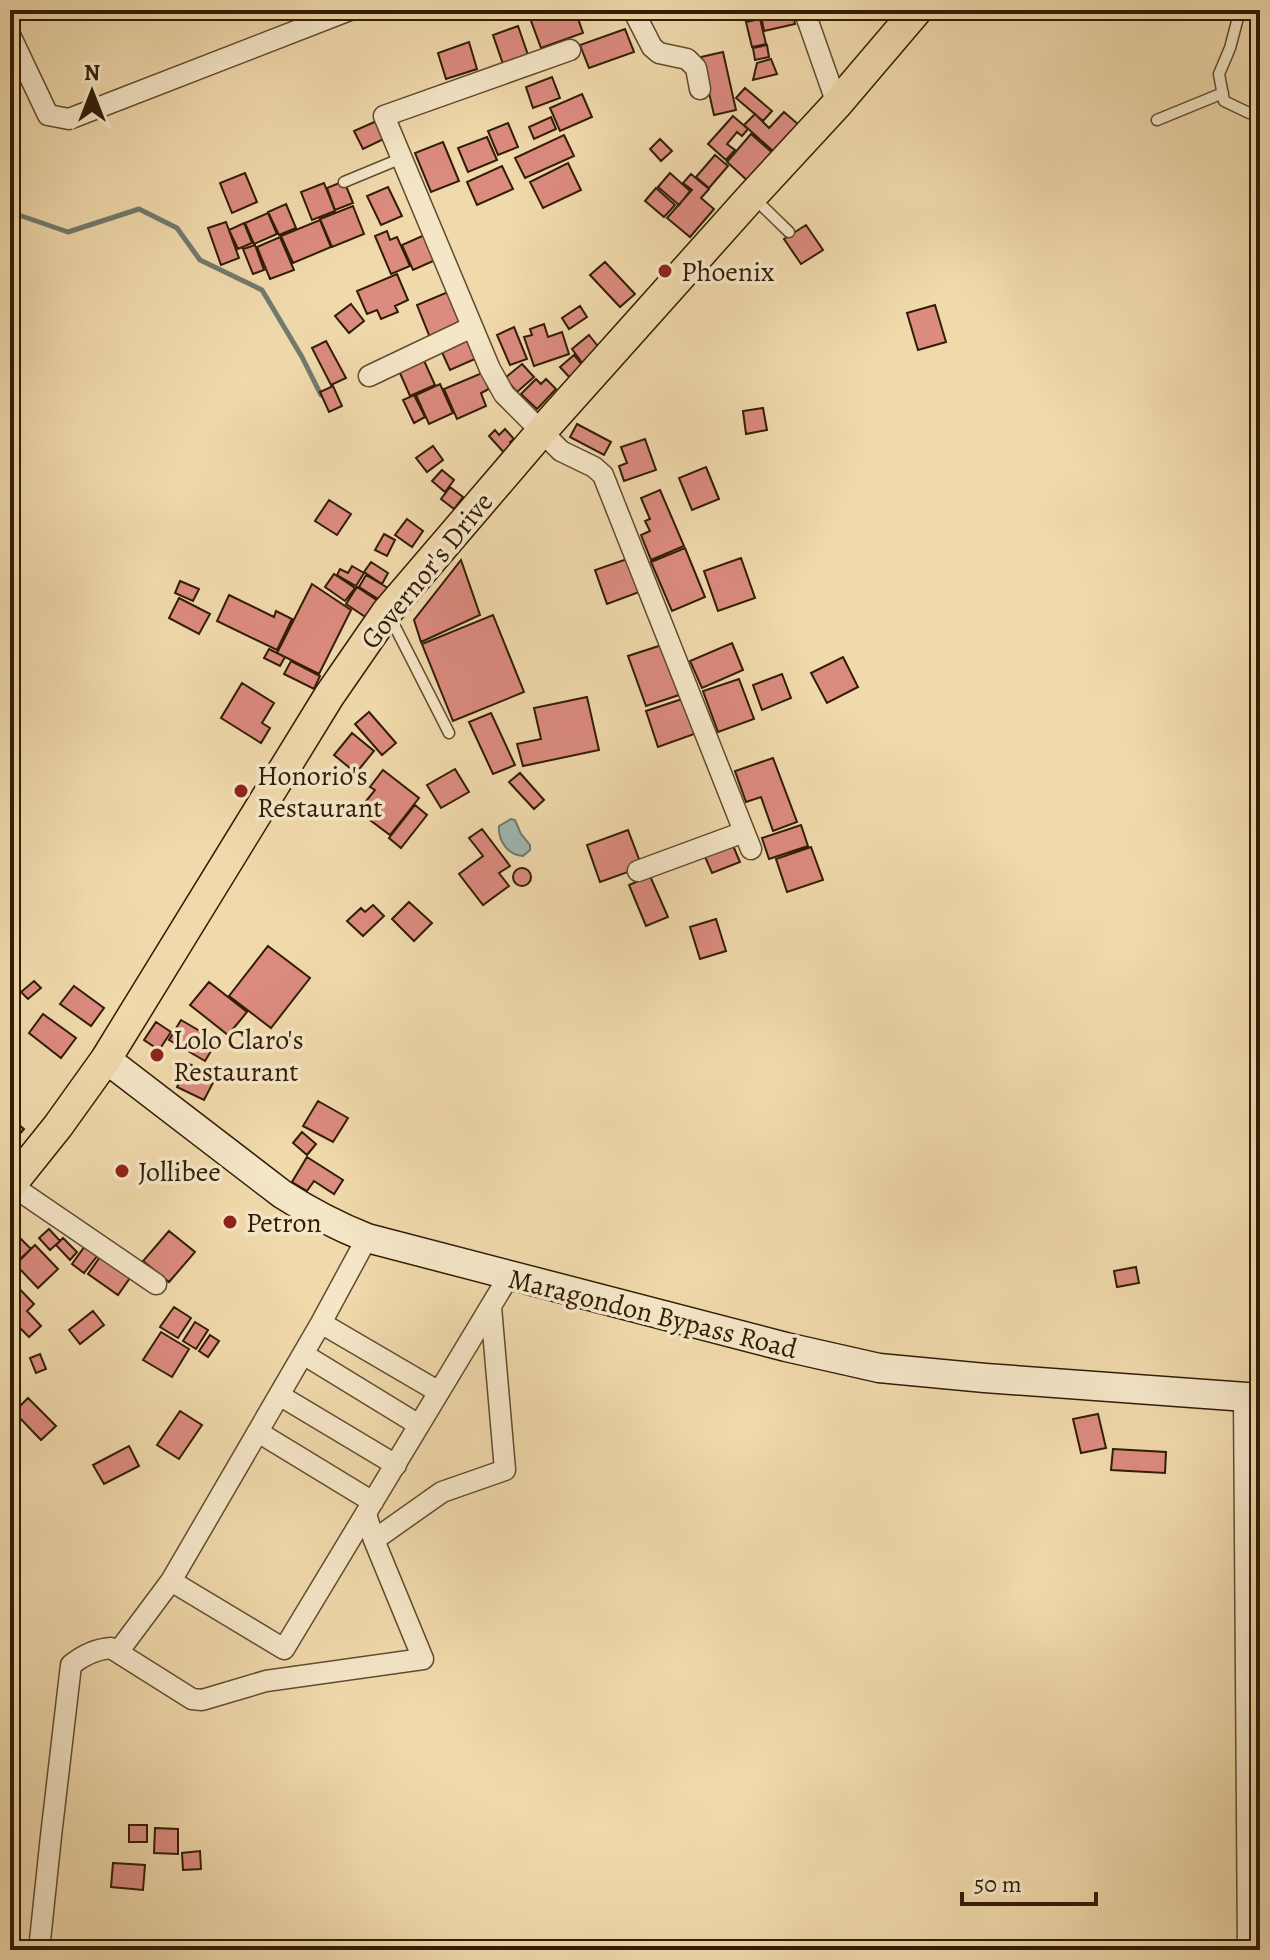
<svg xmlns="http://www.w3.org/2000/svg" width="1270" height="1960" font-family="Alegreya,serif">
	<rect width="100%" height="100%" fill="#f0d9ab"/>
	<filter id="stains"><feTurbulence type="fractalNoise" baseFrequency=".0025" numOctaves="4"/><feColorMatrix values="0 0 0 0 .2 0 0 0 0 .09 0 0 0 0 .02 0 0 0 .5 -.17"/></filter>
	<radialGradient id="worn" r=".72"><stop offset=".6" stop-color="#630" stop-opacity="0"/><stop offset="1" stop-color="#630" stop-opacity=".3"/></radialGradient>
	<path fill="#9eb8b3" stroke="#727a6e" stroke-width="2" d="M511,819L515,820L521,834L530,845V850L523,856C507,855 498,840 499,826Z"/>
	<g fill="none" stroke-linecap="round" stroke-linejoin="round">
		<path stroke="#727a6e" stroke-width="5" d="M10,212L68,232L139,209L177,228L200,260L262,290L302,357L321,395"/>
	</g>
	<path fill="#dc8b7f" stroke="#311d06" stroke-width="2" d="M551,10H575L583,33L541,48L530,18Z
		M760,10H792L795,24L764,31Z
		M760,19L766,44L752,47L746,22Z
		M518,26L528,55L503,64L493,35Z
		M625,29L634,52L589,68L580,45Z
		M469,42L477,69L446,79L438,53Z
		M767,45L769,57L755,60L753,48Z
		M723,52L736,110L714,115L701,57Z
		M771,59L777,74L753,80L757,63Z
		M552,77L560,98L533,108L526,87Z
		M745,88L772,111L763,121L736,98Z
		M582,94L592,117L560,131L550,108Z
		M784,112L799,125L774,152L744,125L755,114L769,128Z
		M733,116L748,129L742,136L737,132L727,144L735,150L726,160L708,144Z
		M551,117L556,129L534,139L529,127Z
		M381,119L390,136L363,149L354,131Z
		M508,123L518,147L498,155L488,131Z
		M751,134L774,154L749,182L727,162Z
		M564,135L574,156L525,178L515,158Z
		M487,137L497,160L468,172L458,148Z
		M660,139L672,151L661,161L650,149Z
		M443,142L459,181L431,192L415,153Z
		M715,155L728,166L709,188L696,177Z
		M568,163L581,190L543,208L530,182Z
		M502,166L513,189L477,205L467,182Z
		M245,173L257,202L232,213L220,183Z
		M670,173L690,191L679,205L658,187Z
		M691,174L709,189L701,198L714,209L690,237L667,218L692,190L683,183Z
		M344,181L353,203L335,210L327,188Z
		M324,183L335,211L312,220L301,192Z
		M388,187L402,216L381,225L367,196Z
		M656,188L675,205L664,217L645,201Z
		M286,204L296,228L279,235L268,212Z
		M353,206L364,234L332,247L320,219Z
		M268,213L277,234L254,244L245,223Z
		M320,220L331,247L293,263L281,236Z
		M226,222L239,258L221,265L208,228Z
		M244,223L252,243L238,249L229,230Z
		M806,225L823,250L801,264L784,239Z
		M387,231L390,240L397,237L410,266L391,274L375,236Z
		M429,233L440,258L413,270L402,245Z
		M280,237L294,270L270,279L257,247Z
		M255,245L264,270L253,274L243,249Z
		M605,262L635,294L620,307L590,275Z
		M397,274L408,300L395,306L398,312L381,319L377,310L367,314L357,291Z
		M455,289L470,324L431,340L417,305Z
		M351,304L364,321L349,333L335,316Z
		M935,305L946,342L918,350L907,313Z
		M580,306L587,317L569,329L562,318Z
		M544,324L548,337L562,332L569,354L534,366L524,337L532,335L530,329Z
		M514,327L527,359L510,365L497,335Z
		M589,335L601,350L583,364L572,349Z
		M467,339L475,359L450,370L441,350Z
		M326,341L346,378L331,385L312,348Z
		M421,354L435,385L410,396L396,364Z
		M574,355L585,368L572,380L560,367Z
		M522,364L534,377L517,392L505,378Z
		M482,373L489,389L481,393L486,406L457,419L444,389Z
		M536,379L541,384L546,379L556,389L537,409L521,394Z
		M440,384L453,413L429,424L416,395Z
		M333,386L342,406L329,412L320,392Z
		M414,395L425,417L414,423L403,400Z
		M763,408L767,430L746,434L743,411Z
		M577,424L611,442L604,455L570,437Z
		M505,429L514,439L510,442L516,448L507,456L489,436L495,430L499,435Z
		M645,439L656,470L624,481L619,466L627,463L621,447Z
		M433,446L443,460L427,472L416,458Z
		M706,467L719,499L692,510L679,478Z
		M442,470L454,480L445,492L432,481Z
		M450,487L463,497L454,509L441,499Z
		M660,490L684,546L651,560L641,535L650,531L645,521L650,519L641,498Z
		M329,500L351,514L337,535L315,521Z
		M407,519L423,531L412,547L395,535Z
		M384,534L395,540L387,556L375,550Z
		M685,548L705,597L672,611L651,562Z
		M630,558L642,591L607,604L595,570Z
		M741,558L755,598L718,611L704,571Z
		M461,560L480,615L421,642L414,620Z
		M371,562L388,573L382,584L364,572Z
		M352,566L364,573L356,586L337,575L340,569L348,573Z
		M334,574L355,588L345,601L325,587Z
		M366,575L388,588L380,600L359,587Z
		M180,581L199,589L193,601L175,593Z
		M312,584L351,610L319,674L277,653Z
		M357,587L381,603L370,620L346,604Z
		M229,595L274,617L276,611L292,619L277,650L217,621Z
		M179,598L210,614L199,634L169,618Z
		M493,615L524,692L453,721L422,644Z
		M668,643L685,693L646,706L628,656Z
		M732,643L743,670L702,688L690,661Z
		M269,649L285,657L280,666L264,658Z
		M843,657L858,687L827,703L811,673Z
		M291,661L320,676L314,689L284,674Z
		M782,674L791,698L762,710L753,685Z
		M739,679L754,719L718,732L703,691Z
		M242,683L274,703L262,723L270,728L261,743L221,718Z
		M587,697L599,750L523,766L517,744L541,739L534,708Z
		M685,698L697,733L658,747L646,711Z
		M369,712L396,743L382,755L355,724Z
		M491,713L515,765L493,774L469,722Z
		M352,733L374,751L356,773L334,755Z
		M773,758L797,822L773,831L761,797L746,802L735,771Z
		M455,769L469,792L441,808L427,785Z
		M383,770L419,798L390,835L358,811L375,790L370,787Z
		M520,773L544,800L534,809L509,782Z
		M415,805L427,815L401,848L389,838Z
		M801,825L808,846L769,859L762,838Z
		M482,829L510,866L499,873L509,886L483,905L459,874L483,856L469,838Z
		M628,830L642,867L600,882L587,845Z
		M731,841L740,862L712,873L703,852Z
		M811,847L823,880L787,892L776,859Z
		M513 877a9 9 0 1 1 18 0a9 9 0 1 1-18 0Z
		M650,876L668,917L646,926L629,885Z
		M409,902L432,923L414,941L392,919Z
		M373,905L384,916L363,936L347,921L361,908L365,912Z
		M716,919L726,951L700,959L690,927Z
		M268,946L310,978L271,1028L229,996Z
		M34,981L41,988L28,999L21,992Z
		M209,982L247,1012L228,1035L190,1005Z
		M74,986L104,1008L91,1026L60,1004Z
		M43,1014L76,1038L61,1058L29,1033Z
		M181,1020L217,1041L205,1061L169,1040Z
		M156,1022L171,1032L159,1050L144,1040Z
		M189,1064L216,1077L204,1100L177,1087Z
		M318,1101L348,1118L333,1142L303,1126Z
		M10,1117L24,1129L12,1143L10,1141Z
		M302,1132L316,1144L307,1155L293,1143Z
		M307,1157L343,1180L334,1194L314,1181L307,1191L292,1182Z
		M10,1228L31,1249L14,1266L10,1262Z
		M49,1229L60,1241L50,1250L39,1238Z
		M169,1231L195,1252L169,1282L143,1261Z
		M63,1238L77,1252L70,1260L56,1245Z
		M35,1245L58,1269L38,1288L15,1264Z
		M85,1246L98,1255L84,1273L72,1264Z
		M102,1254L132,1275L118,1295L88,1274Z
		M1136,1267L1139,1283L1117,1287L1114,1271Z
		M10,1279L34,1304L27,1311L41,1326L29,1337L17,1325L10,1332Z
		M174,1307L191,1318L178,1338L160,1327Z
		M93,1311L104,1325L80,1344L69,1330Z
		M195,1322L208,1330L196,1349L183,1341Z
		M161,1332L189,1349L172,1377L143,1360Z
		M210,1335L219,1341L208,1357L199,1351Z
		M40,1354L46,1369L36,1373L30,1358Z
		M28,1398L56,1426L41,1440L14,1412Z
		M180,1411L202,1425L179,1459L157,1445Z
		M1098,1414L1106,1448L1081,1453L1073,1419Z
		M129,1446L139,1466L104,1484L93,1465Z
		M1113,1449L1166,1452L1165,1473L1111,1470Z
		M129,1825H147V1842H129Z
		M155,1828L178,1829V1854L154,1853Z
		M200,1851L201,1869L183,1870L182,1853Z
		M113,1863L145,1865L143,1890L111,1887Z"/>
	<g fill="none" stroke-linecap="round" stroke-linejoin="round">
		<defs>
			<path id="service" d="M1240,10L1230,48L1219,74L1224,101L1249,113
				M1157,120L1223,93
				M344,182L402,158
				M753,197L789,232
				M390,617L449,733"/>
			<path id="minor" d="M633,10L652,47L659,53L687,59L696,68L700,89
				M804,10L837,104
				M10,35L48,115L69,119L350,10
				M570,50L384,116L490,369L504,394L561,451L594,467L603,475L751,849
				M369,376L472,327
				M638,871L744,832
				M11,1185L156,1284
				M367,1238L321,1323L171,1581L284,1649L509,1276
				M321,1323L439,1392
				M303,1354L419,1425
				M279,1395L396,1465
				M258,1432L373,1502
				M374,1540L442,1492L505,1470L491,1307
				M118,1652L171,1581
				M39,1950L51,1836L71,1665C82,1656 97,1649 111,1648L192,1699L202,1700L266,1681L423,1659L374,1540L366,1514"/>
			<path id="tertiary" d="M1246,1396L1250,1950"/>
			<path id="secondary" d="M106,1059L282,1194C310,1212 337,1226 367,1238L786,1347L879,1368L985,1378L1260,1398"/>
			<path id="primary" d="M10,1186L58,1126L106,1059L329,696L387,612L541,432L752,196L837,104L917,10"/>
		</defs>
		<use href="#service" stroke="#614c2f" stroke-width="13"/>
		<use href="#minor" stroke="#614c2f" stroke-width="23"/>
		<use href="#tertiary" stroke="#614c2f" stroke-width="27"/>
		<use href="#secondary" stroke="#311d06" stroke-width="31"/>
		<use href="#primary" stroke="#311d06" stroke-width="33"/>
		<use href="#service" stroke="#f5e6c8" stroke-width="10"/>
		<use href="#minor" stroke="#f5e6c8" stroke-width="20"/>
		<use href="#tertiary" stroke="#f5e6c8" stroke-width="24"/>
		<use href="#secondary" stroke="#f5e6c8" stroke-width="28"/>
		<use href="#primary" stroke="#f0d9ab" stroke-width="30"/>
	</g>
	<g fill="#8f2418" stroke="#f5e6c8" stroke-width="3">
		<circle cx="665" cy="271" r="8"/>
		<circle cx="241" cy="791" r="8"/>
		<circle cx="157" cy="1055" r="8"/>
		<circle cx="122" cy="1171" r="8"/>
		<circle cx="230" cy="1222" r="8"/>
	</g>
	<g text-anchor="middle" stroke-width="7" stroke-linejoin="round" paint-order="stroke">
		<g font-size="28" fill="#311d06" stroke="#f5e6c8" text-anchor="start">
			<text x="681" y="281">Phoenix</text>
			<text x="257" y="785">Honorio's<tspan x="257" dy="32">Restaurant</tspan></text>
			<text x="173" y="1049">Lolo Claro's<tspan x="173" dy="32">Restaurant</tspan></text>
			<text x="138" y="1181">Jollibee</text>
			<text x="246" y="1232">Petron</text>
		</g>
		<g font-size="28" fill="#311d06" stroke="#f5e6c8">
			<text transform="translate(426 570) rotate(-51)" y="10">Governor's Drive</text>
			<text transform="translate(653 1313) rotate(14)" y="10">Maragondon Bypass Road</text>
		</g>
	</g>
	<rect width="1270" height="1960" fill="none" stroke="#f0d9ab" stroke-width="40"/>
	<rect x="12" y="12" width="1246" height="1936" fill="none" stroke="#311d06" stroke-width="4"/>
	<rect x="20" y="20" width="1230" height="1920" fill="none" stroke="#311d06" stroke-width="2"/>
	<g transform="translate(92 92)" stroke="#f5e6c8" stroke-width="6" paint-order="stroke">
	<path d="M0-6L14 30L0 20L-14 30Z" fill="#311d06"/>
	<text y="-12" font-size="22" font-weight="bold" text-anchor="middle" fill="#311d06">N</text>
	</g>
	<path d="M962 1892v12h134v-12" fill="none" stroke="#311d06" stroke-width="4"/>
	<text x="974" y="1892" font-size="24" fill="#311d06" stroke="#f5e6c8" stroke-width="6" paint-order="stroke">50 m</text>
	<rect width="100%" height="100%" filter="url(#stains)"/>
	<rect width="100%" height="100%" fill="url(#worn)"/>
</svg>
